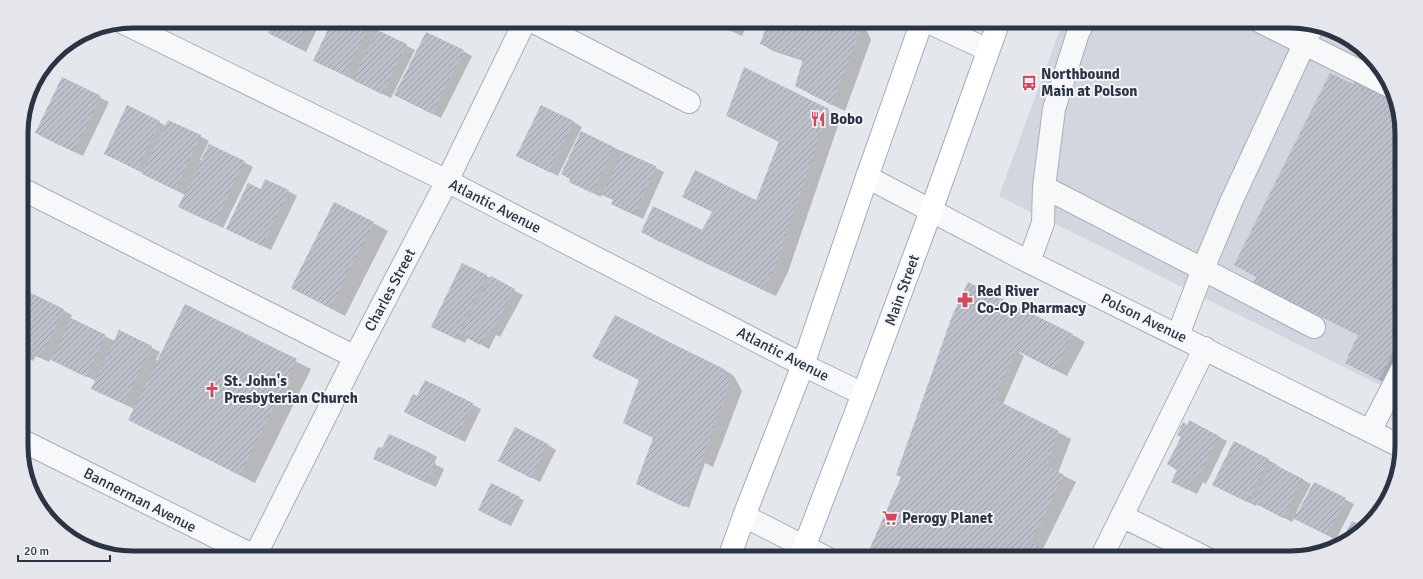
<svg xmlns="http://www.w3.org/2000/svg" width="1423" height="579" font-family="Signika,sans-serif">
	<defs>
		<pattern id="building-hatch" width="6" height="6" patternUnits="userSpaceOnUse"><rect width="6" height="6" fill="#bbc0ca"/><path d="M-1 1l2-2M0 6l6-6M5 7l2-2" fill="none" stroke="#989da6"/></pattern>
	</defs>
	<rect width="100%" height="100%" fill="#e4e7ec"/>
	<path fill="#d2d6de" d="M1063,21H1290L1326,27L1379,64L1401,118L1402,346L1382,386L999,196Z"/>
	<path fill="#0003" d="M264,21H273L271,24Z
		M275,21H321L306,52L269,33Z
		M709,21H749L742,36Z
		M769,21H854L866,28L871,40L845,111L808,93L803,61L773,51L761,44Z
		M369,25L378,30L377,31L415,50L391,98L323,65Z
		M463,51L472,56L441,118L404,99Z
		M45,67V68L26,109L33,83Z
		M745,69L841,117L788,272L776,296L654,239L642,232L703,231L713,212L757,201L779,142L727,115Z
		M62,79L109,102L83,156L45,138Z
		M1355,82L1394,102L1401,118L1402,365L1391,386L1346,363L1359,335Z
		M128,106L166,126L200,136L209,141L200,160H202L244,162L253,167L223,228L188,211L185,195L114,158Z
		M574,122L582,127L558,176L526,160Z
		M613,147L664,172L643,219L612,204L618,201L602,194L601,197L579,186Z
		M261,190L288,191L297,196L271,250L227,229Z
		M373,223L388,231L345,316L292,288Z
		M486,276L523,295L500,337L496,335L489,349L468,337L465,343L441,331Z
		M22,302L25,303L63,310L72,315L70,319L115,341L120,332L160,352L156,360L158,361L186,305L311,369L255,483L129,419L134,409L101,393L96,381L51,359L49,362L36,356L33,361L22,356Z
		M1073,335L1085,342L1067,376L1020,352L1019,353L1024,356L1003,404L1071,439L1058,473L1076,482L1043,549L902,477L934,369Z
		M594,357L722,368L734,376L742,391L713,467L705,463L689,508L640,485L654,438L640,380Z
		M426,382L481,409L465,442L413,415L418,398Z
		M1190,422L1227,441L1206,484L1203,482L1197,494L1181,486L1178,470Z
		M548,445L556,450L540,482L508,466Z
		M429,452L437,457L434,464L444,469L436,487L383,463Z
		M1268,460L1277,465L1276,466L1311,484L1296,513L1298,514L1345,499L1354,504L1336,540L1294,518L1292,522L1257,504L1256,506L1222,489Z
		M519,498L524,500L511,526L483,512Z"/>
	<path fill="url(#building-hatch)" d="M274,21H310L298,48L268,33Z
		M332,21H364L370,24L345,75L313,61Z
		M709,21H738L733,32Z
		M768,21H854L859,33L832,105L795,86L803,59L760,44Z
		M377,30L407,44L382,94L353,80Z
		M426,32L464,50L432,114L394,95Z
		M744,67L829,109L776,265L764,290L641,232L653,206L702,230L712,212L682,197L695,170L756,200L779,141L726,116Z
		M1330,73L1353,84L1354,81L1394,101L1401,118L1402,334L1379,380L1345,363L1358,335L1253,283L1256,277L1234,265Z
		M62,77L101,96L74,152L35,133Z
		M127,105L160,121L137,170L104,154Z
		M541,105L574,121L549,172L516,156Z
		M168,120L201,135L175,190L142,174Z
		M581,131L614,147L592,193L569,182L570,179L561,174Z
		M209,144L245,161L214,224L178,207Z
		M622,151L656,166L634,215L611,204L613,200L602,195Z
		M265,179L289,190L262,246L226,229L248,183L261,189Z
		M334,202L374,222L330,308L291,288Z
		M462,263L487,275L456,339L431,327Z
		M491,276L515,289L491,333L487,331L480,345L460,334Z
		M968,282L1073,334L1054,370L1016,350L994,399L1059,431L1047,465L1009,447L1064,475L1031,542L1063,558H890L870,548L901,477L896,475L952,316Z
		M29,292L64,309L40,358L27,352L24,357L23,356L22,307Z
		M185,304L297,359L240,475L128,420Z
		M615,315L722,368L730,384L684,507L636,484L653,438L623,423L639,380L592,357Z
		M71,318L106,335L86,377L51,360Z
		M119,330L152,346L124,404L91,389Z
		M425,380L473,403L456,438L404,412L413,394L417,396Z
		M1189,420L1219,436L1197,480L1194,478L1188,490L1171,482L1177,470L1167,464L1181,437L1177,435L1183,422L1187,425Z
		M515,427L548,444L531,478L498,461Z
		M389,434L429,452L426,459L436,463L427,483L373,459L378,447L382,448Z
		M1234,441L1269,459L1247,502L1212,485Z
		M1272,463L1303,479L1283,518L1252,502Z
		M1314,482L1346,498L1327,535L1294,519Z
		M491,483L520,497L506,524L478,510Z
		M1352,521L1364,527L1358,535L1341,541Z"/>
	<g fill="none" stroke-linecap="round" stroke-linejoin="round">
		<defs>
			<path id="minor" d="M532,21L689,102
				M926,21L988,50
				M1259,21L1387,85
				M124,23L447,181L803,365L863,394
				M867,177L1029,262L1402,447
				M1044,187L1314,327
				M22,189L355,357
				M1029,262L1043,223L1044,187L1054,109L1078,33L1084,21
				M1178,335L1203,269L1231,202L1313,25
				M1370,431L1402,369
				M23,441L258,558
				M744,516L827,558
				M1122,516L1206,558
				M254,558L355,357L447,181L525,21
				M1101,558L1205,348"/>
			<path id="major" d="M729,558L744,516L803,365L867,177L922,21
				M800,558L863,394L931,211L999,21"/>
		</defs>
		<use href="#minor" stroke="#a9aeb7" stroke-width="24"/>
		<use href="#major" stroke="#a3abb8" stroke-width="24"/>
		<use href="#minor" stroke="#f7f8fa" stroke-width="22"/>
		<use href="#major" stroke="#fff" stroke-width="22"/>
	</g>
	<defs>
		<symbol id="bus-bare" viewBox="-9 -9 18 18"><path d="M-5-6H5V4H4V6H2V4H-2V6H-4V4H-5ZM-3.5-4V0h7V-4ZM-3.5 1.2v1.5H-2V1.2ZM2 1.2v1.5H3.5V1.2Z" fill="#d1495b" stroke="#f4f6f9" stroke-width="2.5" paint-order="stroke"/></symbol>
		<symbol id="restaurant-bare" viewBox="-9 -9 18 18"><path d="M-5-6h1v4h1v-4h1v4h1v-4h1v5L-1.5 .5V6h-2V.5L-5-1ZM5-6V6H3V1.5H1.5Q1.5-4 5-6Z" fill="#d1495b" stroke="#f4f6f9" stroke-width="2.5" paint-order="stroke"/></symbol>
		<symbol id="pharmacy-bare" viewBox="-9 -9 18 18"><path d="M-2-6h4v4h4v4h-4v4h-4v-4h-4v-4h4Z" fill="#d1495b" stroke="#f4f6f9" stroke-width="2.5" paint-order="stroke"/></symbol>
		<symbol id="church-bare" viewBox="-9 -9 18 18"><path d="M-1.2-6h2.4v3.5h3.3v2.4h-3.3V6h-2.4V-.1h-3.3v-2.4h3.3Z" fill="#d1495b" stroke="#f4f6f9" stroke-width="2.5" paint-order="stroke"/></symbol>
		<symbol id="supermarket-bare" viewBox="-9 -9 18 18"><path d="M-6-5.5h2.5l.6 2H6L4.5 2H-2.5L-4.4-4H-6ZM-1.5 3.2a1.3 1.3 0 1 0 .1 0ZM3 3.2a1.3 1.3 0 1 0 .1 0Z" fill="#d1495b" stroke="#f4f6f9" stroke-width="2.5" paint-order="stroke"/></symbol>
	</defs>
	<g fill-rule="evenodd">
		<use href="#bus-bare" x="1018" y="72" width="22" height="22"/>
		<use href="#restaurant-bare" x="807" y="108" width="22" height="22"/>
		<use href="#pharmacy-bare" x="954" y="289" width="22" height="22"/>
		<use href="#church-bare" x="201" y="379" width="22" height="22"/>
		<use href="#supermarket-bare" x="879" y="507" width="22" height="22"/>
	</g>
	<g text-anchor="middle" stroke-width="4" stroke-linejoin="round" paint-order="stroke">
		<g font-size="15" font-weight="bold" fill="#2b3445" stroke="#f4f6f9" text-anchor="start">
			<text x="1041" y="79">Northbound<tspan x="1041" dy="17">Main at Polson</tspan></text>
			<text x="830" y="124">Bobo</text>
			<text x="977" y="296">Red River<tspan x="977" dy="17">Co-Op Pharmacy</tspan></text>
			<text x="224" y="386">St. John's<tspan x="224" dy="17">Presbyterian Church</tspan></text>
			<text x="902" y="523">Perogy Planet</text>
		</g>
		<g font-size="15" fill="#2b3445" stroke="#f4f6f9">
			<text transform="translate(495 206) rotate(27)" y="5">Atlantic Avenue</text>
			<text transform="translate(390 290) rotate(-62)" y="5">Charles Street</text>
			<text transform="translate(902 290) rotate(-70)" y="5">Main Street</text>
			<text transform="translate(1144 318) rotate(26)" y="5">Polson Avenue</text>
			<text transform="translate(783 354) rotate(27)" y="5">Atlantic Avenue</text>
			<text transform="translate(140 500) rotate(27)" y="5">Bannerman Avenue</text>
		</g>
	</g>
	<path d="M0 0H1423V579H0ZM133 28H1290A105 105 0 0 1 1395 133V446A105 105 0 0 1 1290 551H133A105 105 0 0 1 28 446V133A105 105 0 0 1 133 28Z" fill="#e4e6eb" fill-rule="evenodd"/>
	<path fill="none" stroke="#2b3445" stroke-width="5" d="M133 28H1290A105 105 0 0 1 1395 133V446A105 105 0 0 1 1290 551H133A105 105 0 0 1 28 446V133A105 105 0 0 1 133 28Z"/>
	<path d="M18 555v6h92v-6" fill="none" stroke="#2b3445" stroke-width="2"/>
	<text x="24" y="555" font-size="12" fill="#2b3445" stroke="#f4f6f9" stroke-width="3" paint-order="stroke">20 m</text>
</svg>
